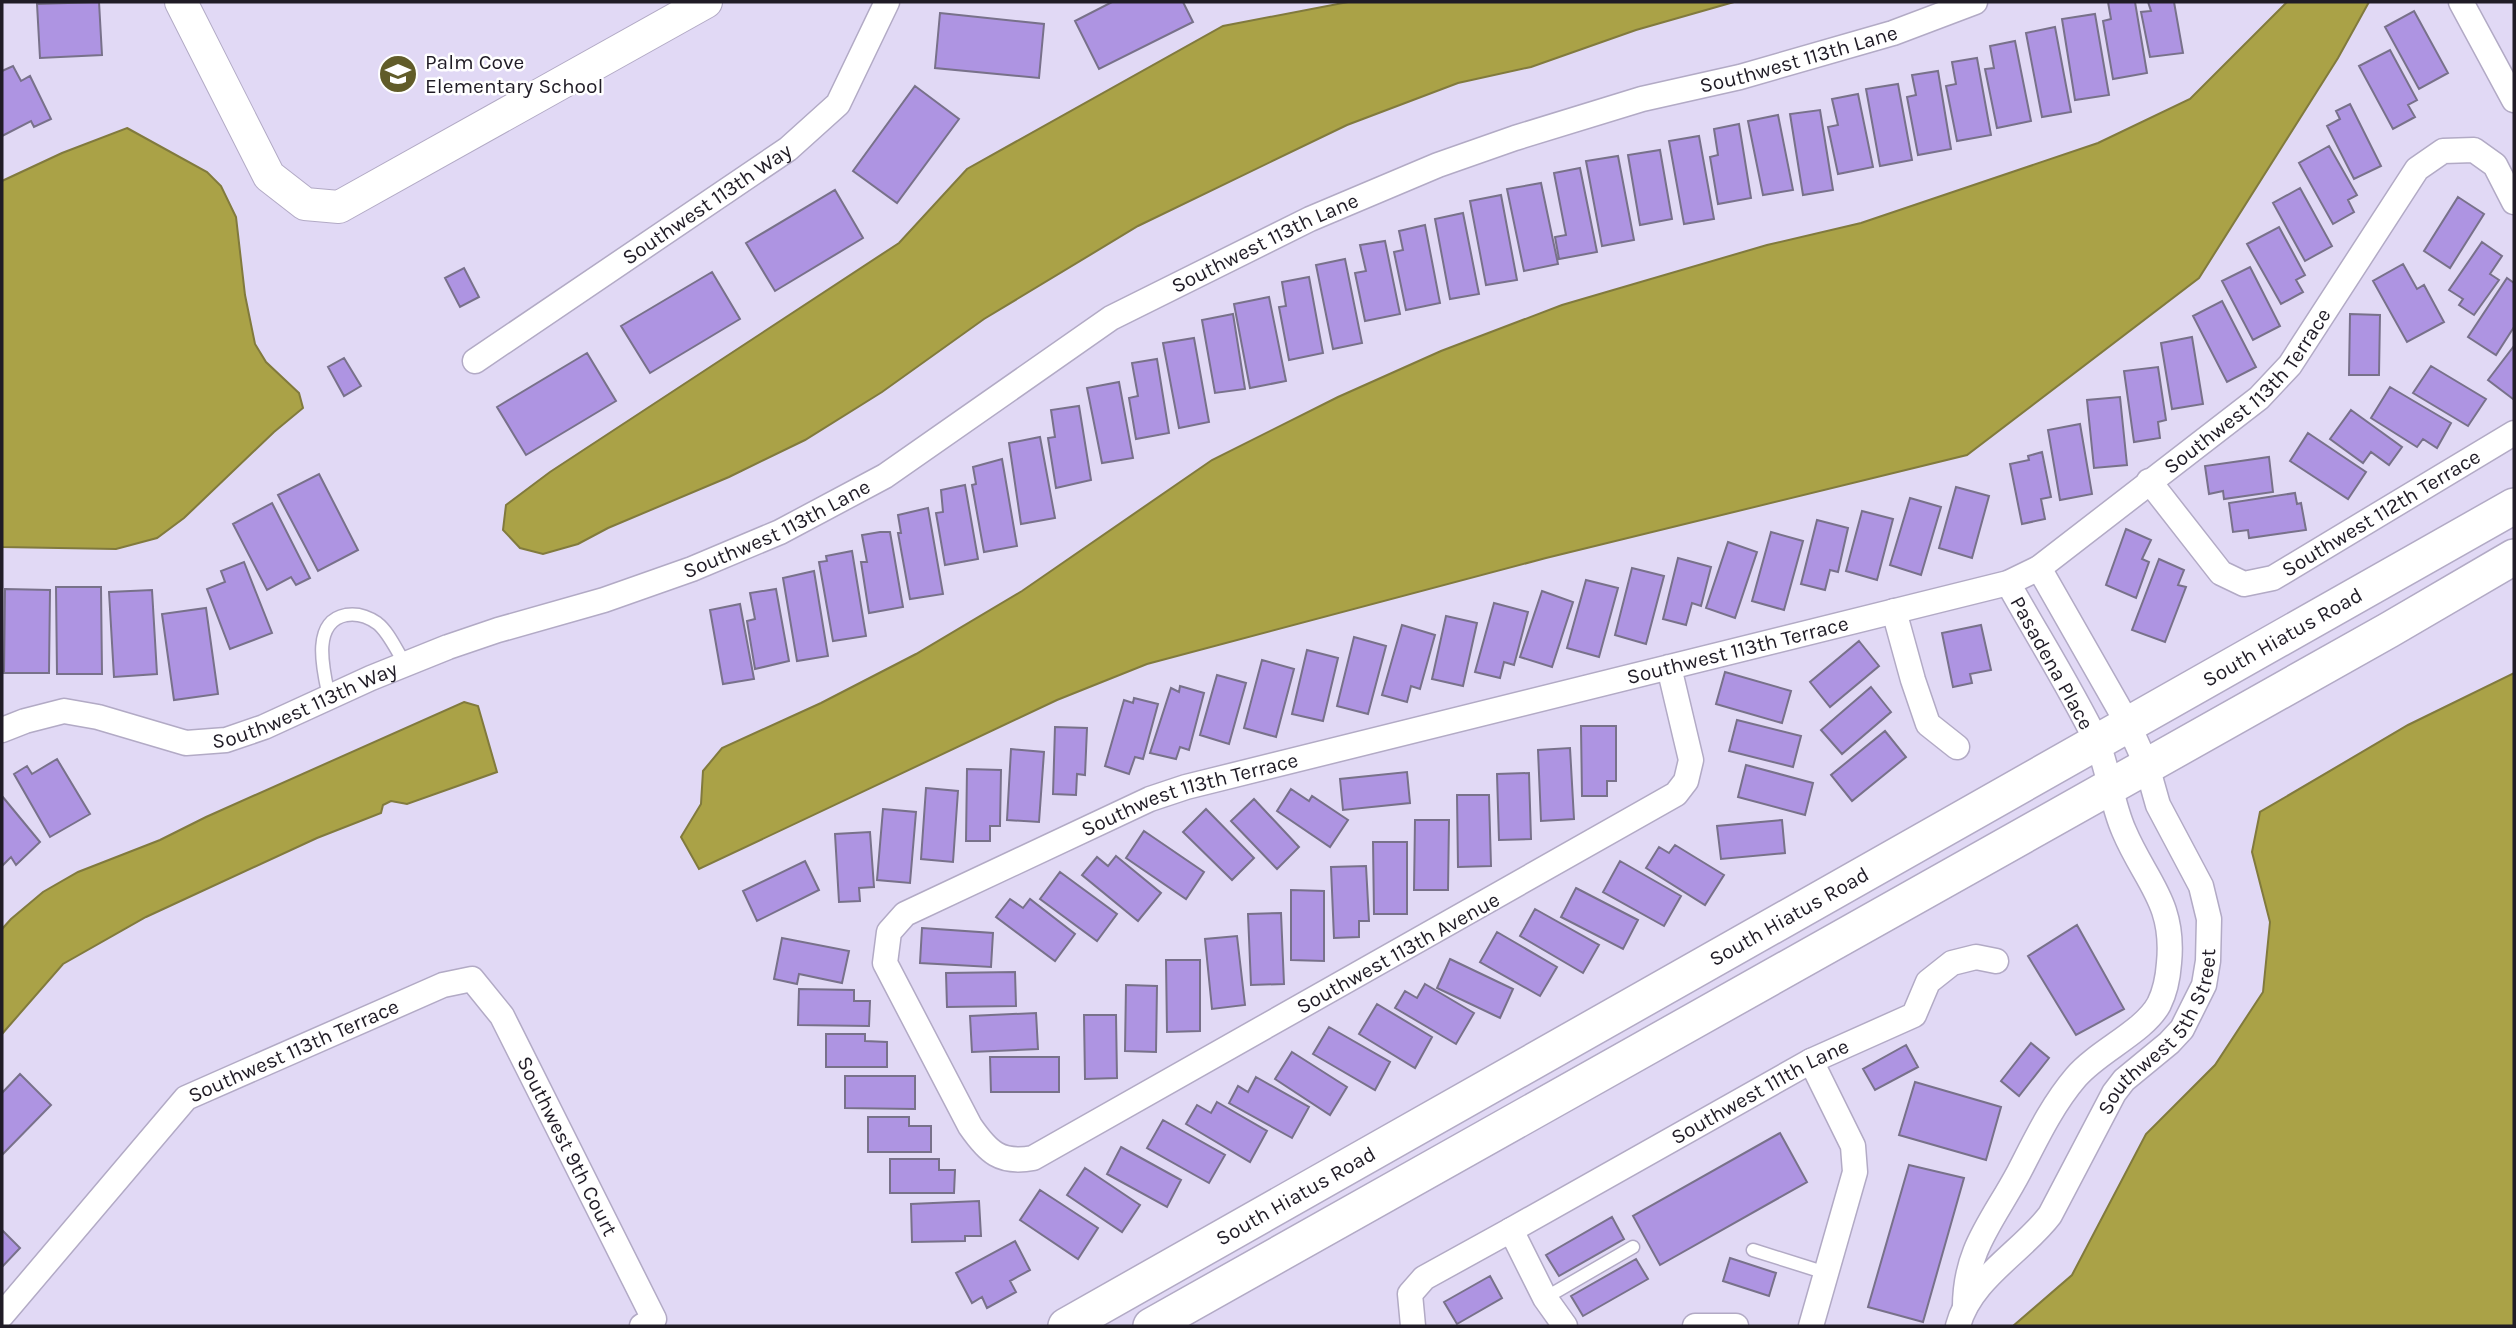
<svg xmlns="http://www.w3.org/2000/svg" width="2516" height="1328" font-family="Karla,sans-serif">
	<rect width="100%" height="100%" fill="#e1d9f5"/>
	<path fill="#aaa247" stroke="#817a3d" stroke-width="2" d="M1348,2H1734L1636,30L1531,67L1458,83L1347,125L1138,226L984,319L882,392L805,440L729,477L608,528L578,544L543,554L520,548L503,530L506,505L550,472L899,243L967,169L1223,26Z
		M2287,2H2369L2338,58L2199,278L1967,455L1546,558L1147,664L1057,700L699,869L681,837L701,804L703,771L722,748L821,703L916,654L1022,591L1212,460L1338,397L1441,351L1562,305L1767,245L1861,223L2098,143L2190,99Z
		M127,128L207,172L221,186L236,217L245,295L255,344L266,362L299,393L303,408L274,432L184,518L157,538L116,549L2,547V181L62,153Z
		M2514,673V1326H2013L2072,1275L2146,1134L2215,1065L2263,992L2270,922L2252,852L2260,812L2408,725Z
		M464,702L478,706L497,772L407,804L391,801L383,805L381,813L317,838L146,917L63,964L2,1034V929L11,919L43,892L78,872L160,840L206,817Z"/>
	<path fill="#ae94e2" stroke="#78718a" stroke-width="2" d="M99,2L102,55L40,58L37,4Z
		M1112,2H1183L1193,22L1099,69L1075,21Z
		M2108,2H2135L2147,73L2113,79L2103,21L2111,19Z
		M2148,2H2174L2183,53L2150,57L2141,12L2151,11Z
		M2414,11L2448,73L2419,89L2385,27Z
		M940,13L1044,24L1039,78L935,68Z
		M2095,14L2109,95L2075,100L2062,19Z
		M2055,27L2071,112L2042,117L2026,33Z
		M2015,41L2031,121L1997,128L1985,69L1994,68L1990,46Z
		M2390,50L2417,100L2408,105L2415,117L2393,129L2359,66Z
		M1977,58L1991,135L1957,141L1946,86L1956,84L1952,62Z
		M13,66L21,81L30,76L51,119L34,127L31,121L2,136V71Z
		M1938,71L1951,149L1918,155L1907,97L1916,95L1912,75Z
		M1898,84L1912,160L1880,166L1866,89Z
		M915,86L959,119L897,203L853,171Z
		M1858,94L1873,167L1838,174L1828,127L1838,125L1832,99Z
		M2350,104L2381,166L2354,179L2327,126L2340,119L2336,111Z
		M1820,110L1833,190L1803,195L1790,114Z
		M1778,115L1793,190L1763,195L1748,121Z
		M1739,124L1751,198L1718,204L1710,157L1718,155L1714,129Z
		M1699,136L1714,219L1684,224L1669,141Z
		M2329,146L2357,195L2348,200L2354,212L2333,224L2299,163Z
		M1660,150L1672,219L1640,225L1628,155Z
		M1618,156L1634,240L1602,246L1586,161Z
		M1580,168L1597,252L1559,259L1555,237L1566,235L1554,173Z
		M1541,183L1558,264L1524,271L1507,189Z
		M2300,188L2332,246L2305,261L2273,203Z
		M835,190L863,238L775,291L746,243Z
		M1501,195L1517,280L1486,285L1470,201Z
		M2458,197L2484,214L2450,268L2424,251Z
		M1463,213L1479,294L1450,299L1435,219Z
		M1425,225L1440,303L1406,310L1394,252L1403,250L1399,231Z
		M2279,227L2305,275L2296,280L2303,292L2281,304L2247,244Z
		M1385,241L1400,314L1365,321L1355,273L1366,271L1360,245Z
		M2482,242L2502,256L2490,274L2499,280L2474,315L2459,305L2463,299L2449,290Z
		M1345,259L1362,343L1333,349L1316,265Z
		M2403,264L2417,289L2424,285L2444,322L2407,342L2373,281Z
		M2250,267L2280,326L2253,340L2222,281Z
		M464,268L479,297L460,307L445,278Z
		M712,272L740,319L650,373L621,326Z
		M1309,277L1323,353L1289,360L1279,307L1286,306L1282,282Z
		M2507,278L2514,283V327L2496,355L2468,337Z
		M1269,297L1286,381L1250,388L1234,304Z
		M2222,301L2256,367L2227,382L2193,316Z
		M1233,314L1245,389L1215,393L1202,320Z
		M2350,314L2380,315L2379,375H2349Z
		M2192,337L2203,404L2172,409L2161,343Z
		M1194,338L1209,422L1179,428L1163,343Z
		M2514,346V398L2513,399L2488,380Z
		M587,353L616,401L526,455L497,407Z
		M344,358L361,386L344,396L328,367Z
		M1157,359L1169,433L1136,439L1129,398L1138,396L1132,363Z
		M2431,366L2486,399L2468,426L2413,393Z
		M2158,367L2166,420L2158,422L2160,438L2134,442L2124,371Z
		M1119,382L1133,458L1102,463L1087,388Z
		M2390,387L2451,423L2437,448L2423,439L2417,447L2371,418Z
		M2120,397L2127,465L2094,468L2087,400Z
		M1079,406L1091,480L1056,488L1048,438L1055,437L1051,410Z
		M2351,410L2402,447L2389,465L2371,452L2363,463L2330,439Z
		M2080,424L2092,494L2060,500L2048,430Z
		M2308,433L2366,472L2348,499L2290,461Z
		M1040,437L1055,518L1021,524L1009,443Z
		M2042,452L2051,497L2041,499L2045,519L2022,524L2010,464L2029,460L2028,456Z
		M2269,457L2273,492L2224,499L2223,491L2209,494L2205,466Z
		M1002,459L1017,546L984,552L972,485L976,484L973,467Z
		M319,474L358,550L318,571L278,495Z
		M965,485L978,559L945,565L936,513L943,512L941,490Z
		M1956,487L1989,496L1972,558L1939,548Z
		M2295,493L2297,504L2301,503L2306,530L2249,538L2248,530L2233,532L2229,503Z
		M1910,498L1941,507L1921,575L1890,565Z
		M272,503L310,578L296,585L291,577L267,590L233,524Z
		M928,508L943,594L910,599L898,533H901L898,515Z
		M1862,511L1893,519L1877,580L1846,571Z
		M1817,520L1848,528L1838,572L1830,570L1825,590L1801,584Z
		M2126,529L2151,540L2142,559L2149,562L2136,598L2106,585Z
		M880,532H890L903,607L869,613L861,562H867L862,535Z
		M1771,532L1803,541L1784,610L1752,601Z
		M1728,542L1757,552L1735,618L1706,608Z
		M852,551L866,636L833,641L819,562L827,561L826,556Z
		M1678,558L1711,567L1701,606L1692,603L1686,625L1663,619Z
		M2159,559L2184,570L2178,585L2186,587L2165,642L2132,630Z
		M244,562L272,633L230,649L207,589L225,582L221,571Z
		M1632,568L1664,576L1646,644L1615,635Z
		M814,571L828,656L797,661L783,578Z
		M1586,580L1618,588L1599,657L1567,648Z
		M56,587H101L102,674H57Z
		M5,589L50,590L49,673H4Z
		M776,589L789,661L755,669L747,621L755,619L750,593Z
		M152,590L157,674L114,677L109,592Z
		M1542,591L1573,602L1552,667L1520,657Z
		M1494,603L1528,612L1514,665L1504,662L1500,678L1475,672Z
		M740,604L754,679L723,684L710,610Z
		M206,608L218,694L174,700L162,614Z
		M1446,616L1477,623L1463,686L1432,679Z
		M1402,625L1435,635L1420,689L1411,686L1407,702L1382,695Z
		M1981,625L1991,670L1970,674L1972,683L1953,687L1942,633Z
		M1354,637L1386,646L1368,714L1337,706Z
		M1859,641L1879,666L1830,707L1810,682Z
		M1307,650L1338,658L1323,721L1292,714Z
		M1262,660L1294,669L1276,737L1244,728Z
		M1725,672L1791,691L1782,723L1716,704Z
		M1217,675L1246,683L1229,744L1200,735Z
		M1180,686L1204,693L1189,750L1180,747L1176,759L1150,753L1171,688L1179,692Z
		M1871,687L1891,712L1842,754L1821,730Z
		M1134,698L1158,704L1143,759L1135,757L1129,774L1105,766L1124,700L1133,703Z
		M1737,720L1801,736L1793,767L1729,751Z
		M1581,726H1616V781H1607V796H1582Z
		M1055,727L1087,728L1085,775L1077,774L1076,795L1053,794Z
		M1885,731L1906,757L1852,801L1831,775Z
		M1570,748L1574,819L1541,821L1538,750Z
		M1011,749L1044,752L1039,822L1007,820Z
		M57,759L90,814L50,837L14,774L27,766L32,774Z
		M1746,765L1813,783L1805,815L1738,797Z
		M967,769L1001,770L1000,826H990V841H966Z
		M1407,772L1410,803L1343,810L1340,779Z
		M1529,773L1531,839L1499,840L1497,774Z
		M926,788L958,791L953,862L921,859Z
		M1291,789L1309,801L1312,796L1348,820L1330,847L1277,811Z
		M1457,795H1489L1491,866L1458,867Z
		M2,796L40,842L16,865L11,857L2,866Z
		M1254,799L1299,847L1277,869L1231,821Z
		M883,809L916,812L910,883L877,880Z
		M1206,809L1254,858L1232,880L1183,832Z
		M1415,820H1449L1448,890H1414Z
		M1782,820L1785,853L1721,859L1717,826Z
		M1144,831L1204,872L1186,899L1126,858Z
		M870,832L874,887L859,888L860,901L839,902L835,834Z
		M1373,842H1407V914H1374Z
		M1675,845L1724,875L1705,905L1646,868L1659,847L1669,853Z
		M1116,856L1161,893L1138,921L1082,875L1097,857L1108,866Z
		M805,861L819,890L757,921L743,891Z
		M1620,861L1681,896L1664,926L1603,892Z
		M1366,866L1369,921H1359V937L1334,938L1331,867Z
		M1060,872L1117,914L1097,941L1040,899Z
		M1576,888L1638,920L1623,949L1561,917Z
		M1291,890L1324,891V961L1291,960Z
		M1010,899L1023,908L1030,899L1075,934L1055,961L996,917Z
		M1535,909L1599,945L1583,973L1520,936Z
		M1281,913L1284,984L1251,985L1248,914Z
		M2077,925L2124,1009L2076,1035L2028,956Z
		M922,928L993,933L991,967L920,963Z
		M1497,932L1557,967L1540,996L1480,962Z
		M1237,936L1245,1005L1212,1009L1205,939Z
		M782,938L849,951L842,983L799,974L797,984L774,979Z
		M1450,959L1513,989L1500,1018L1437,988Z
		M1166,960H1200V1031L1167,1032Z
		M1015,972L1016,1006L947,1007L946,973Z
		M1425,984L1474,1013L1456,1044L1395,1008L1405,991L1417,998Z
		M1126,985L1157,986L1156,1052L1125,1051Z
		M799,989L854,990V1001H870L869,1026L798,1025Z
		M1377,1004L1432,1037L1415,1068L1359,1034Z
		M1036,1013L1038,1049L972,1052L970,1016Z
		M1084,1015H1116L1117,1078L1085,1079Z
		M1329,1027L1390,1062L1375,1090L1313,1054Z
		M826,1034H865V1041L887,1042V1067H826Z
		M2031,1043L2049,1058L2019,1096L2001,1081Z
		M1906,1045L1918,1067L1875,1090L1863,1069Z
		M1292,1052L1347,1087L1330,1115L1275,1079Z
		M990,1057H1059V1092H991Z
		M20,1074L51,1105L2,1155V1093Z
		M845,1076H915V1109L845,1108Z
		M1256,1077L1309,1107L1292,1138L1229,1103L1238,1086L1248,1092Z
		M1915,1082L2001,1107L1986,1160L1899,1135Z
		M1217,1102L1267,1131L1250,1162L1186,1124L1197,1105L1211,1113Z
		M868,1117H909V1126H931V1152H868Z
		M1163,1120L1225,1155L1209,1183L1147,1148Z
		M1780,1133L1807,1182L1660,1265L1633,1216Z
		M1121,1147L1181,1180L1167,1207L1107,1174Z
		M890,1159H939V1170H955L954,1193H890Z
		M1909,1165L1964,1178L1923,1322L1868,1307Z
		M1085,1168L1140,1205L1122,1232L1067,1195Z
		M1040,1190L1098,1228L1078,1259L1020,1220Z
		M979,1201L981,1236H965V1241L912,1242L911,1204Z
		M1612,1217L1624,1239L1559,1276L1546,1255Z
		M2,1230L20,1248L2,1267Z
		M1015,1241L1030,1270L1010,1281L1016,1292L987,1308L982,1297L972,1303L956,1273Z
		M1730,1258L1776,1273L1769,1296L1723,1281Z
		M1636,1259L1648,1279L1583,1316L1571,1296Z
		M1490,1276L1502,1298L1457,1324L1444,1302Z"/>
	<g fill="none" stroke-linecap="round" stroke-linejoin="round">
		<defs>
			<path id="service" d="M329,697C324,673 310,622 346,615C358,613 367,616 377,623C389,632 397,652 406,665
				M1753,1250L1826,1273
				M1545,1298L1633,1247"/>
			<g id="minor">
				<path d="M2461,2L2514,100"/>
				<path id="s1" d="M475,361L788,149L838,104L887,2"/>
				<path id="s2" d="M2149,481L2221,573L2244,584L2273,578L2514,433"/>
				<path d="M1894,611L1913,680L1928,724L1957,747"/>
				<path id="s3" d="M1669,667L1691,760L1686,781L1676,794L1033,1158C1000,1164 988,1152 970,1126L885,963L889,932L905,914L1150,799L1186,787L2008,583L2039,568L2259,398L2290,365L2417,169L2443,151L2474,150L2495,165L2514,202"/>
				<path id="s4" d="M2,730L25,721L64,711L98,717L186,743L226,740L264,727L371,678L448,647L498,630L604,600L692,569L780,532L885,476L1111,318L1310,219L1438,165L1515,138L1642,99L1740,77L1893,33L1975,2"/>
				<path d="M1811,1061L1853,1146L1855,1172L1811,1326"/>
				<path id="s5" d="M1511,1230L1811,1061L1914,1015L1928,982L1952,963L1976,957L1996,961"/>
				<path d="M1965,1307C1965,1249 1993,1221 2019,1172C2036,1139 2052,1105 2076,1077C2098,1051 2144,1032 2159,1004C2165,992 2168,977 2169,963C2175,902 2145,881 2124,831C2111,802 2109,769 2096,740C2070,687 2037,635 2008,583"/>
				<path id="s6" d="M2,1315L186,1098L443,985L472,979L502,1016L654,1319L642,1326"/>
				<path d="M1413,1326L1410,1294L1424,1278L1511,1230L1545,1298L1565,1326"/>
				<path d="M1695,1326H1736"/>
				<path id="s7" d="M1958,1326C1970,1279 2022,1252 2050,1215L2114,1093L2124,1080L2169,1043L2182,1029L2204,985L2208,961L2209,919L2201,886L2158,805L2147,766L2128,724L2039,568"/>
			</g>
			<path id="tertiary" d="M181,2L269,176L305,204L339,207L706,2"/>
			<g id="secondary">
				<path id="s8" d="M1066,1326L2514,506"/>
				<path d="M1151,1326L2389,630L2514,557"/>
			</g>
		</defs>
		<use href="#service" stroke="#b2aac5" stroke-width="15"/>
		<use href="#minor" stroke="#b2aac5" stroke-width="27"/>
		<use href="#tertiary" stroke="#b2aac5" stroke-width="34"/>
		<use href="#secondary" stroke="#b2aac5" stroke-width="38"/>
		<use href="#service" stroke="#fff" stroke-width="12"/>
		<use href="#minor" stroke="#fff" stroke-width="24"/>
		<use href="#tertiary" stroke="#fff" stroke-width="32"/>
		<use href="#secondary" stroke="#fff" stroke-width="35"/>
	</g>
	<defs>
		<symbol id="school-disc" viewBox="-11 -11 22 22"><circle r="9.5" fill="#615c29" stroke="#fff"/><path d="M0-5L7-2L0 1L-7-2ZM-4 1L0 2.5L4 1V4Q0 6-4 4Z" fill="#fff"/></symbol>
	</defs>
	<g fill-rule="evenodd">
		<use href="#school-disc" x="376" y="52" width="44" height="44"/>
	</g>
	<g text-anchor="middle" stroke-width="5" stroke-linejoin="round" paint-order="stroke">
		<g font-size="21" fill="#201c26" stroke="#fff">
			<text dy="7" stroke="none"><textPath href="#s4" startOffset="1956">Southwest 113th Lane</textPath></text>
			<text dy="7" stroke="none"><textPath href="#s1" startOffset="280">Southwest 113th Way</textPath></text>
			<text dy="7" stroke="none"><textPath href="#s4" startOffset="1390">Southwest 113th Lane</textPath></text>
			<text dy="7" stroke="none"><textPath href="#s3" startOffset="2653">Southwest 113th Terrace</textPath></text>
			<text dy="7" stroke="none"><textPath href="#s2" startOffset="298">Southwest 112th Terrace</textPath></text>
			<text dy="7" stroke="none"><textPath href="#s4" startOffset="822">Southwest 113th Lane</textPath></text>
			<text dy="7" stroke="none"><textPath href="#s8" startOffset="1398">South Hiatus Road</textPath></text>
			<text dy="7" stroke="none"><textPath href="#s3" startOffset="2065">Southwest 113th Terrace</textPath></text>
			<text transform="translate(2052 663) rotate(61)" y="7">Pasadena Place</text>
			<text dy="7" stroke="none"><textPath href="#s4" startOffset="317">Southwest 113th Way</textPath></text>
			<text dy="7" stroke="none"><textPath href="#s3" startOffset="1498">Southwest 113th Terrace</textPath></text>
			<text dy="7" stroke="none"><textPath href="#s8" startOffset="831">South Hiatus Road</textPath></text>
			<text transform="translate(1398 953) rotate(-29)" y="7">Southwest 113th Avenue</text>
			<text dy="7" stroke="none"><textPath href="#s7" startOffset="362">Southwest 5th Street</textPath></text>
			<text dy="7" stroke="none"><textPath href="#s6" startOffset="402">Southwest 113th Terrace</textPath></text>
			<text dy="7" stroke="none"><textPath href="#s5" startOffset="285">Southwest 111th Lane</textPath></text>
			<text dy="7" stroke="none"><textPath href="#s6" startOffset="788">Southwest 9th Court</textPath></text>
			<text dy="7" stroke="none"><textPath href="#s8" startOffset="264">South Hiatus Road</textPath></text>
		</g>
		<g font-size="21" fill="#201c26" stroke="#fff" text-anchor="start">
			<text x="425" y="69">Palm Cove<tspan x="425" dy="24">Elementary School</tspan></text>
		</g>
	</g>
	<rect width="2516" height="1328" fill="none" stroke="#201c26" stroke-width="7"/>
</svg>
